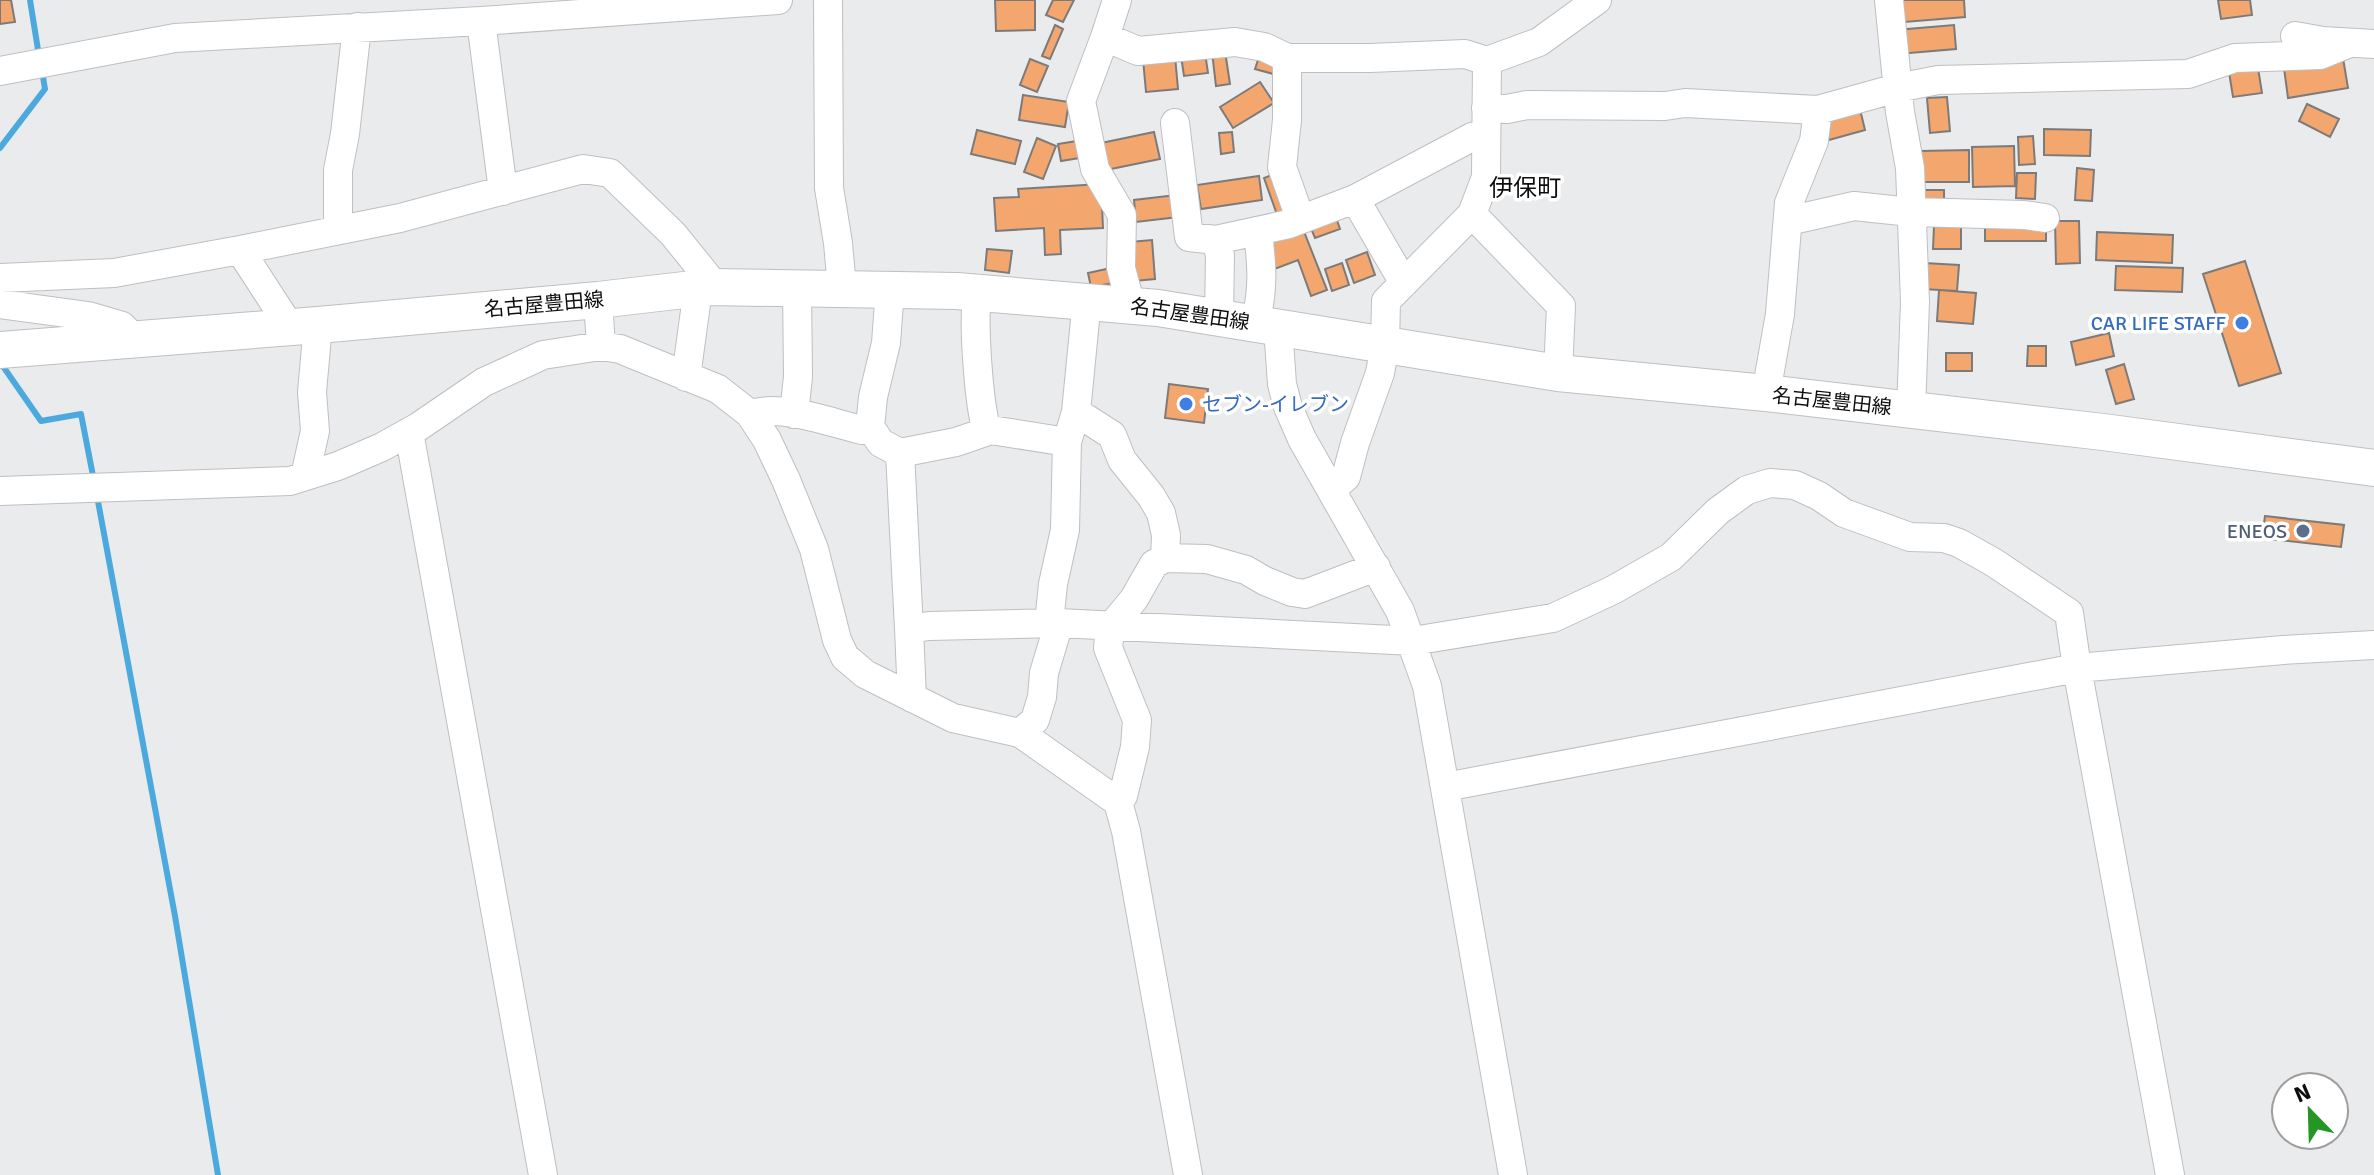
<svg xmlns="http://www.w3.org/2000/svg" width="2374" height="1175" font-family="Signika,'Noto Sans JP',sans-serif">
	<rect width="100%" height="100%" fill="#eaebed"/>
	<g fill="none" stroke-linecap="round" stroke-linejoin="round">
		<path stroke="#4ca9dd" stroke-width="6" d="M30,0L39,56
			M0,148L45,89L42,71
			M0,362L41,421L81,414L94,481
			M97,496L175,916L218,1175"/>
	</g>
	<path fill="#f3a66e" stroke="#7d7b7a" stroke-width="2" d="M0,0H11L15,22L0,24Z
		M995,0H1035V30L996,31Z
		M1053,0H1074L1063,22L1046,15Z
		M1890,0H1964L1965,17L1892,23Z
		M2218,0H2250L2252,15L2221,19Z
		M1055,25L1063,29L1050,59L1042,56Z
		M1954,25L1956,49L1898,54L1896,30Z
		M1225,51L1230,84L1216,86L1212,52Z
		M1205,53L1208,73L1184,76L1181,56Z
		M1175,56L1178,89L1146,92L1143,59Z
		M1259,57L1280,62L1277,75L1255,69Z
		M2343,58L2348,88L2288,98L2284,68Z
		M1030,59L1048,66L1037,92L1020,85Z
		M2258,68L2262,93L2233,97L2229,72Z
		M1260,82L1274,103L1233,128L1220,107Z
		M1023,95L1069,102L1065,127L1019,120Z
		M1947,97L1950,131L1930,133L1927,98Z
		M2307,104L2339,119L2330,137L2299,121Z
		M1859,105L1865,130L1829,140L1822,115Z
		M2044,129L2091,130L2090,156L2044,155Z
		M977,130L1021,141L1015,164L971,154Z
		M1154,132L1160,159L1106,170L1101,143Z
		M1232,132L1234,152L1221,154L1219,133Z
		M2033,136L2035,164L2019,165L2018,137Z
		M1037,138L1056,146L1043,179L1024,172Z
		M1083,140L1086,157L1061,161L1058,144Z
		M2014,146L2015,186L1973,187L1972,147Z
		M1969,150V182H1920V151Z
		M2077,168L2094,170L2092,201L2075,200Z
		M1279,172L1295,217L1280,223L1264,178Z
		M2017,173H2036L2035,199L2016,198Z
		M1259,176L1262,200L1201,209L1197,185Z
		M1101,184L1103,228L1060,230L1061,254L1045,255L1044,228L996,231L994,198L1019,197L1018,189Z
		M1921,190H1944V206L1921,207Z
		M1176,195L1178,217L1136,222L1134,200Z
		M1334,212L1340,229L1315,238L1308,221Z
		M2055,221H2079L2080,263L2056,264Z
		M1985,222H2046V241H1985Z
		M1934,226L1961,227V249H1933Z
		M1303,229L1327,290L1311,296L1298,260L1272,270L1262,244Z
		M2097,232L2173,235L2172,263L2096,260Z
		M1152,240L1155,279L1134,281L1130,242Z
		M987,249L1012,251L1009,273L985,270Z
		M1367,252L1375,275L1354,283L1346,260Z
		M2245,261L2281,373L2239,386L2203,274Z
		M1342,263L1349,285L1332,291L1325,269Z
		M1924,263L1959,265L1957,291L1923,289Z
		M2116,266L2183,268L2182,292L2115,290Z
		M1111,268L1114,283L1091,287L1088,273Z
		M1939,290L1976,293L1973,324L1937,321Z
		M2109,333L2114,356L2076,365L2071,342Z
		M2028,346H2046V366H2027Z
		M1946,353H1972V371H1946Z
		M2124,364L2134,399L2116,404L2106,370Z
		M1169,384L1208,389L1204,423L1165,418Z
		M2265,516L2344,525L2341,547L2262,538Z"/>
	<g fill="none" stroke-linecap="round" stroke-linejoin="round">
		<defs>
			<path id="minor" d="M828,0L829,188L838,243L842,288
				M1117,0L1105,37L1138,51L1235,42L1264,47L1287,58H1370L1465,54L1487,61L1539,42L1597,0
				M1889,0L1900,112L1910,168L1915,302L1911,410
				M481,21L503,191
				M2295,36L2323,41L2374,44
				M1105,37L1081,101L1095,169L1122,215L1121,268L1131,306
				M1287,58V120L1282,167L1300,218
				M0,71L175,38L481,21L778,0
				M1486,108L1507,109L1527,105L1665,106L1685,103L1818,110
				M1175,123L1189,237L1216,240L1289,224L1355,199L1472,137L1486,133
				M1355,199L1404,283
				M1472,214L1486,177L1487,61
				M1788,221L1854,206L1911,212L2024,215L2045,218
				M338,230V170L345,134L357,27
				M1216,240L1220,255L1219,317
				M240,250L290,327
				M0,278L114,273L240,250L400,218L583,169L610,173L673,234L707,276L710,287
				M978,292C972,318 979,406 987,431
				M598,300L601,346
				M0,304L88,316L122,326L135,340
				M1255,323C1264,289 1262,266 1258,232
				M1278,327L1282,384L1288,407L1302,439L1400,611L1427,686L1513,1175
				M686,377L698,289
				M1766,393L1780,314L1789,203L1814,141L1818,110L1897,88L1938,80L2188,74L2235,58L2320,55L2347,44
				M1076,412L1112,435L1122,460L1151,496L1161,513L1166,535L1165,558
				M750,414C784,404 828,422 862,430L870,427L881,443L900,453L909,629
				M794,414L798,377L797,287
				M870,427L873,397L886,343L890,289
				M409,432L543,1175
				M900,453L956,442L991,430L1067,442
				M305,476L315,431L312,392L318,325
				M1331,490L1346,477L1355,443L1380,373L1385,345L1386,301L1472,214L1561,306L1558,373
				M0,491L290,481L338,466L382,447L418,427L484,382L543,355L601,346L620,349L718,389L750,414L767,440L786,480L814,549L837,640L845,657L865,674L953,718L1020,733L1118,802L1126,831L1188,1175
				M1049,623L1053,584L1065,530L1067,442L1076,412L1087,300
				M912,698L909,629L929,626L1059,623L1413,641L1553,618L1613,590L1671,557L1718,511L1747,490L1770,483L1795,485L1819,496L1844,513L1910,537L1944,538L1959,543L1993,562L2069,613L2077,668L2170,1175
				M1020,733L1035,720L1042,697L1044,673L1059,623
				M1445,787L2077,668L2283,650L2374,645
				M1118,802L1123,796L1135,747L1137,720L1108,648L1110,628L1134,599L1154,564L1165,558L1207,559L1246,570L1265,581L1292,592L1305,594L1376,567"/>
			<path id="major" d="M0,350L318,325L598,300L710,287L957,291L1158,308L1558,373L1766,393L2103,432L2374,468"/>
		</defs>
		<use href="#minor" stroke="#bfbfc2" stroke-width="30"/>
		<use href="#major" stroke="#bfbfc2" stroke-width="38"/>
		<use href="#minor" stroke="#fff" stroke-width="28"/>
		<use href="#major" stroke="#fff" stroke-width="36"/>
	</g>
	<g fill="#3f7fe0" stroke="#fff" stroke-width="3">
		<circle cx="2242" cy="323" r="8"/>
		<circle cx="1186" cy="404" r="8"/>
	</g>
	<circle fill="#5c6f8a" stroke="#fff" stroke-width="3" cx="2303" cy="531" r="8"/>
	<g text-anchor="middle" stroke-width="7" stroke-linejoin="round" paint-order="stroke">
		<g font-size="20" fill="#0d0d0e" stroke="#fff">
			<text transform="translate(544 304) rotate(-5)" y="7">名古屋豊田線</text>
			<text transform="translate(1190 314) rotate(8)" y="7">名古屋豊田線</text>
			<text transform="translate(1832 401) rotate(6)" y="7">名古屋豊田線</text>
		</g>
		<g font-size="20" fill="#366cbe" stroke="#fff" text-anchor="end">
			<text x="2226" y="330">CAR LIFE STAFF</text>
			<text x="1202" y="411" text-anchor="start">セブン-イレブン</text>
		</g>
		<g font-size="20" fill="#4e5e75" stroke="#fff" text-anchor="end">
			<text x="2287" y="538">ENEOS</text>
		</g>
		<g font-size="24" fill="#0d0d0e" stroke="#fff">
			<text x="1525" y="196">伊保町</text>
		</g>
	</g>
	<g transform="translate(2310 1111) rotate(337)"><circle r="38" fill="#ffffff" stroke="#9e9e9f" stroke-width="2"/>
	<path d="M0-6L14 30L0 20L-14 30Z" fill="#259624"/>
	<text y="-12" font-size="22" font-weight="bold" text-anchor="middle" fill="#0d0d0e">N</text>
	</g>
</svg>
